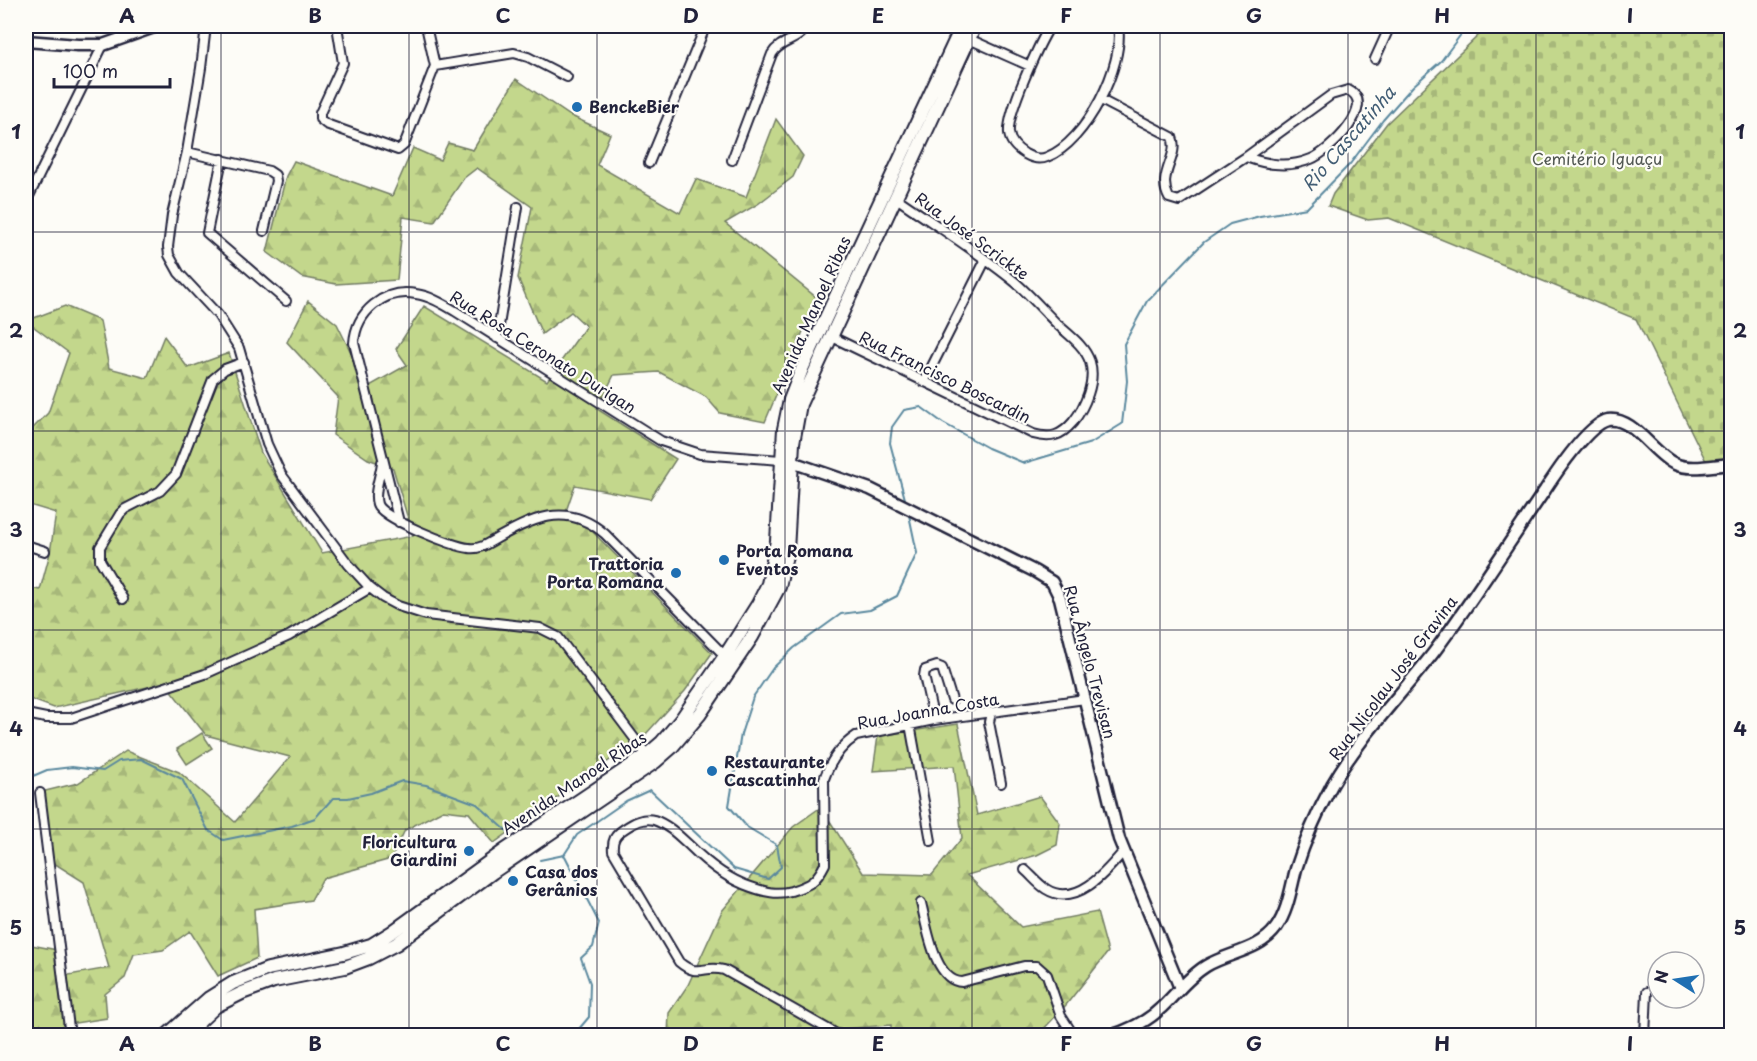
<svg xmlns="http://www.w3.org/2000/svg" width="1757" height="1061" font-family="'Playpen Sans',sans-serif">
	<defs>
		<pattern id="forest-firs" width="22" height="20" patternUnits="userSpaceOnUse" patternTransform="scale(1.5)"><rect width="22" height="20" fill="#c3d78c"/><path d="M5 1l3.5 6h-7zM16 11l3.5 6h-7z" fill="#a7b87a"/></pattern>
		<pattern id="cemetery-stones" width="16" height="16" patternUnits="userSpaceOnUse" patternTransform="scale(1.5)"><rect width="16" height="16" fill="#c3d78c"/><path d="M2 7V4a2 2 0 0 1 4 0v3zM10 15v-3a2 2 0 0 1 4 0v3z" fill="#a7b87a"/></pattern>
	</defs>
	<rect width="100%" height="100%" fill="#fdfcf7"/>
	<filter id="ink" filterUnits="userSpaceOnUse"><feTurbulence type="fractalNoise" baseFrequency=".0167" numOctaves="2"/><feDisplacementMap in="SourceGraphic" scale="12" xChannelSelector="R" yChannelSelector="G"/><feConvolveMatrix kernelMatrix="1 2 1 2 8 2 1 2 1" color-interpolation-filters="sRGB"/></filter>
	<g filter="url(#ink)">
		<path fill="url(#forest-firs)" stroke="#727c64" stroke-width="1.5" d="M516,79L569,115L610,134L597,165L680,213L696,179L746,197L776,119L803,156L793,177L758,204L725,223L817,298L765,422L720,413L706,397L659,372L614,375L597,409L676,459L650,499L575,485L564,517L590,529L712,653L685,691L645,735L494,843L469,813L443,810L405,830L391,859L323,878L311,900L254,909L257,958L218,976L190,931L163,950L134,954L125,978L105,994L107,1018L69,1024L63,976L109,968L84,882L49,860L41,792L78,783L126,751L179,772L235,822L290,757L206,735L165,683L54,708L30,699L26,702V587L40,590L50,553L56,513L26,504V435L48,413L69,353L26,321L65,306L100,321L109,368L147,378L164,336L188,368L229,353L261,453L322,553L413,536L393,468L368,459L333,435L338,397L287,342L308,301L337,324L368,387L407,365L396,349L424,306L547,381L586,326L571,312L542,334L518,278L532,207L477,168L464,178L434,222L403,217L397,280L336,284L301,277L267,252L286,176L294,161L392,196L413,148L440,160L448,143L473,150Z
			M958,724L977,815L1040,796L1060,823L1057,845L1037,855L967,875L1021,927L1097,912L1108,952L1066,1005L1039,1034L958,1036L957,1033L936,1036L891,1035V1025L828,1030L830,1036H668L669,1013L688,985L722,911L793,827L821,807L863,873L932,875L962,838L954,766L873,771L878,736Z
			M26,944L57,950L66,1026L26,1035Z"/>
		<path fill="url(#cemetery-stones)" stroke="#727c64" stroke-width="1.5" d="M1485,26H1731V459L1706,461L1636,319L1389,218L1368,220L1328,206L1333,194L1387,123L1484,30Z"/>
		<path fill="#c3d78c" stroke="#727c64" stroke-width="1.5" d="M202,733L212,748L187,764L177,749Z"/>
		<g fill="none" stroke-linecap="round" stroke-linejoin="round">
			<path stroke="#5a889e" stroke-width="2" d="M905,499L890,443L892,427L904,410L921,407L943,423L988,448L1024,463L1091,443L1122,424L1127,381L1124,344L1147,301L1204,242L1230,224L1260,216L1307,208L1350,164L1383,120L1413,86L1441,61L1462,33L1464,26
				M26,779L47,770L72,767L103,771L119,761L141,759L182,779L208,830L223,840L292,826L315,818L333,798H348L371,793L402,781L426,785L477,804L507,831
				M565,856L599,923L593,947L581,958L590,983L589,1017L573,1036
				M540,860L564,855L577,835L626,801L650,790L734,869L768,879L781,867L777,845L747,827L729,806L741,734L753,697L773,668L794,648L841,614L870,610L897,596L917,553L909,515"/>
			<defs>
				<path id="minor" d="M206,26L201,68L187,152L172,215L168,247L169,255L179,273L218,315L239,348L267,444L281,474L349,565L370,588L383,598L398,606L426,615L540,628L558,637L647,755
					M337,26L343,63L320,113V119L326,124L398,150L404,145L435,66L426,26
					M1050,26C1039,44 1007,112 1009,133C1010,143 1017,149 1025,154C1032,158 1040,160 1047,157C1086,142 1125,65 1118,26
					M969,39L1030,66
					M1375,59L1390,26
					M435,66L514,53L528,57L567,77
					M1101,100L1172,137C1180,157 1156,174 1169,198L1179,201L1246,157L1331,95L1348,90C1379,104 1329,152 1311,159C1289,168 1268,165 1246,157
					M187,152L269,171L275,175L276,181L264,231
					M222,159L207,233L286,301
					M732,160L772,54C781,39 799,42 806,26
					M649,163L704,30V26
					M26,202L103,45
					M830,336L1033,434C1051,439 1061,436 1073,422C1085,407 1096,381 1090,362C1085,346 1069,335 1057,324C1043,310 1030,295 1015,282C977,251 935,225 895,197
					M497,338L518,207
					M924,382L985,261
					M382,462C381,475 373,492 377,504C381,518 454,547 469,548C474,549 478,548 483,546C525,523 562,497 605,534L725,656
					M399,522L354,343C356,312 384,288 416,294C430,296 443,304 455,311L661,441L700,454L781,460
					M26,545L45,551
					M123,599L100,560V547L120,514L125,509L160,491L176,474L213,379L225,369L244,362
					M991,713L989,722L1001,783
					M31,715L46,718H71L205,674L289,636L370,588
					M934,720L924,676L925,670L937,666L942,668L952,700
					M910,724L931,841
					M40,793L70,1036
					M1025,870C1032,876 1038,884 1046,889C1076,908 1106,872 1123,852
					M921,903C927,926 934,981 962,982L1024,966H1037L1047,975L1061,1016L1074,1036
					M840,1036L724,970C704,964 699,979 679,962L613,851C612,840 615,835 624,829C633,823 643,817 654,820C669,825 680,837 691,847C709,865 727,879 751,887C765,892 777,895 791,891C810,885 816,882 825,864L824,779C830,762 841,746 856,736L934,720L1085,699
					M1645,1036L1647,992"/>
				<path id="tertiary" d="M655,26H669
					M26,41L78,45H103L157,26
					M786,460L870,489L1034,571L1052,582L1060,598L1119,839L1180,988"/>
				<path id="secondary" d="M1110,1036C1129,1030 1147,1022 1161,1008C1176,994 1188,977 1206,966C1230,952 1259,951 1276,928C1288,911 1291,888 1296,869C1305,840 1318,811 1332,785C1360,736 1400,696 1434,652C1473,600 1508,544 1545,490C1556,473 1589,424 1608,420C1633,416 1654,455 1675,464C1691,471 1714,465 1732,464"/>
				<path id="primary" d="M166,1036L209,998L233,983L268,969L344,953L371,945L392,932L504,851L647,755L662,742L680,721L725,656L758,604L768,584L777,541L784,429L790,400L802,369L962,26
					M184,1036L216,1006L242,993L274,981L345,967L369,958L396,944L493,872L655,762L671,748L700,714L752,637L779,587L787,551L793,443L800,404L975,26"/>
			</defs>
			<use href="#minor" stroke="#22223b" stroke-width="12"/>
			<use href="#tertiary" stroke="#22223b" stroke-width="15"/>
			<use href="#secondary" stroke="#22223b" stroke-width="15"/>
			<use href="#primary" stroke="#22223b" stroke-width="16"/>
			<use href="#minor" stroke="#fdfcf7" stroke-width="8"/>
			<use href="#tertiary" stroke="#fdfcf7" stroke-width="10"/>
			<use href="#secondary" stroke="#fdfcf7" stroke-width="10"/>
			<use href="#primary" stroke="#fdfcf7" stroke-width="12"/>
		</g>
	</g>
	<path fill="none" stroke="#22223b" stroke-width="1.5" stroke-opacity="0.55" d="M221,26V1036M409,26V1036M597,26V1036M785,26V1036M972,26V1036M1160,26V1036M1348,26V1036M1536,26V1036M26,232H1732M26,431H1732M26,630H1732M26,829H1732"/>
	<g fill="#1f6fb2" stroke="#fdfcf7" stroke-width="2">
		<circle cx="577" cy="107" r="6"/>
		<circle cx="724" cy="560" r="6"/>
		<circle cx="676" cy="573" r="6"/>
		<circle cx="712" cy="771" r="6"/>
		<circle cx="469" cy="851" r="6"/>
		<circle cx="513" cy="881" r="6"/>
	</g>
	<g text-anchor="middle" stroke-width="4.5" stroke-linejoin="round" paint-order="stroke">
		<g font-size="16" font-weight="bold" fill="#22223b" stroke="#fdfcf7" text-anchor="start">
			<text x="589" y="113">BenckeBier</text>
			<text x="736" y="557">Porta Romana<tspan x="736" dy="18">Eventos</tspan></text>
			<text x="664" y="570" text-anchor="end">Trattoria<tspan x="664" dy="18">Porta Romana</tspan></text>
			<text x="724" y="768">Restaurante<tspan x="724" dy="18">Cascatinha</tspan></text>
			<text x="457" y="848" text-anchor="end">Floricultura<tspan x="457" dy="18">Giardini</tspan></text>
			<text x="525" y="878">Casa dos<tspan x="525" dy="18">Gerânios</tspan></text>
		</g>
		<g font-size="16" fill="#525853" stroke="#fdfcf7">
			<text x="1597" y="165">Cemitério Iguaçu</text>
		</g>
		<g font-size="16" fill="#22223b" stroke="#fdfcf7">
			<text transform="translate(972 236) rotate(36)" y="6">Rua José Scrickte</text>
			<text transform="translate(811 315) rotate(-66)" y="6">Avenida Manoel Ribas</text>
			<text transform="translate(543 352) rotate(32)" y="6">Rua Rosa Ceronato Durigan</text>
			<text transform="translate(945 377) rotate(26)" y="6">Rua Francisco Boscardin</text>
			<text transform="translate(1090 662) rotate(75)" y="6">Rua Ângelo Trevisan</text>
			<text transform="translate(1393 678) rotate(-53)" y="6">Rua Nicolau José Gravina</text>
			<text transform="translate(928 711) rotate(-10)" y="6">Rua Joanna Costa</text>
			<text transform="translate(574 783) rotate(-34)" y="6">Avenida Manoel Ribas</text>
		</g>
		<g font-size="18" font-style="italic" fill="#435e75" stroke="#fdfcf7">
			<text transform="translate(1349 139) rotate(-49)" y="6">Rio Cascatinha</text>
		</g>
	</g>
	<rect width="1757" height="1061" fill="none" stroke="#fdfcf7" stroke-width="66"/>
	<g transform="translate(1676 980) rotate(282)"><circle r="28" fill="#fdfcf7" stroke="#a5a5ac" stroke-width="1.5"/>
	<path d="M0-4.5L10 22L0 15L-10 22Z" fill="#1f6fb2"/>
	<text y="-9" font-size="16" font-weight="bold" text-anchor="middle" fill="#22223b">N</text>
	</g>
	<path d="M54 78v9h116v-9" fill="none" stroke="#22223b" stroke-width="3"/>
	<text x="63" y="78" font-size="18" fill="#22223b" stroke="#fdfcf7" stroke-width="4.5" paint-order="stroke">100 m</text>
	<rect x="33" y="33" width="1691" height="995" fill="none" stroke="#22223b" stroke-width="2"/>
	<g font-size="20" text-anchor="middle" font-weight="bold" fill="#22223b">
		<text x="127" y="23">A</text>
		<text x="315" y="23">B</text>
		<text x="503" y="23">C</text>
		<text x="691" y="23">D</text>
		<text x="878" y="23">E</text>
		<text x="1066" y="23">F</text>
		<text x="1254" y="23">G</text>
		<text x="1442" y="23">H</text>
		<text x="1630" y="23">I</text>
		<text x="16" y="139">1</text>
		<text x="1740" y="139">1</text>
		<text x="16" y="338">2</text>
		<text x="1740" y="338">2</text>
		<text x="16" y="537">3</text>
		<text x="1740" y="537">3</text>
		<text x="16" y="736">4</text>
		<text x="1740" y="736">4</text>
		<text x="16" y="935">5</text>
		<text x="1740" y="935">5</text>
		<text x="127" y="1051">A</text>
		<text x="315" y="1051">B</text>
		<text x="503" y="1051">C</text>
		<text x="691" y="1051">D</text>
		<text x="878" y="1051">E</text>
		<text x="1066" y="1051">F</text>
		<text x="1254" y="1051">G</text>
		<text x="1442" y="1051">H</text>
		<text x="1630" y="1051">I</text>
	</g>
</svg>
